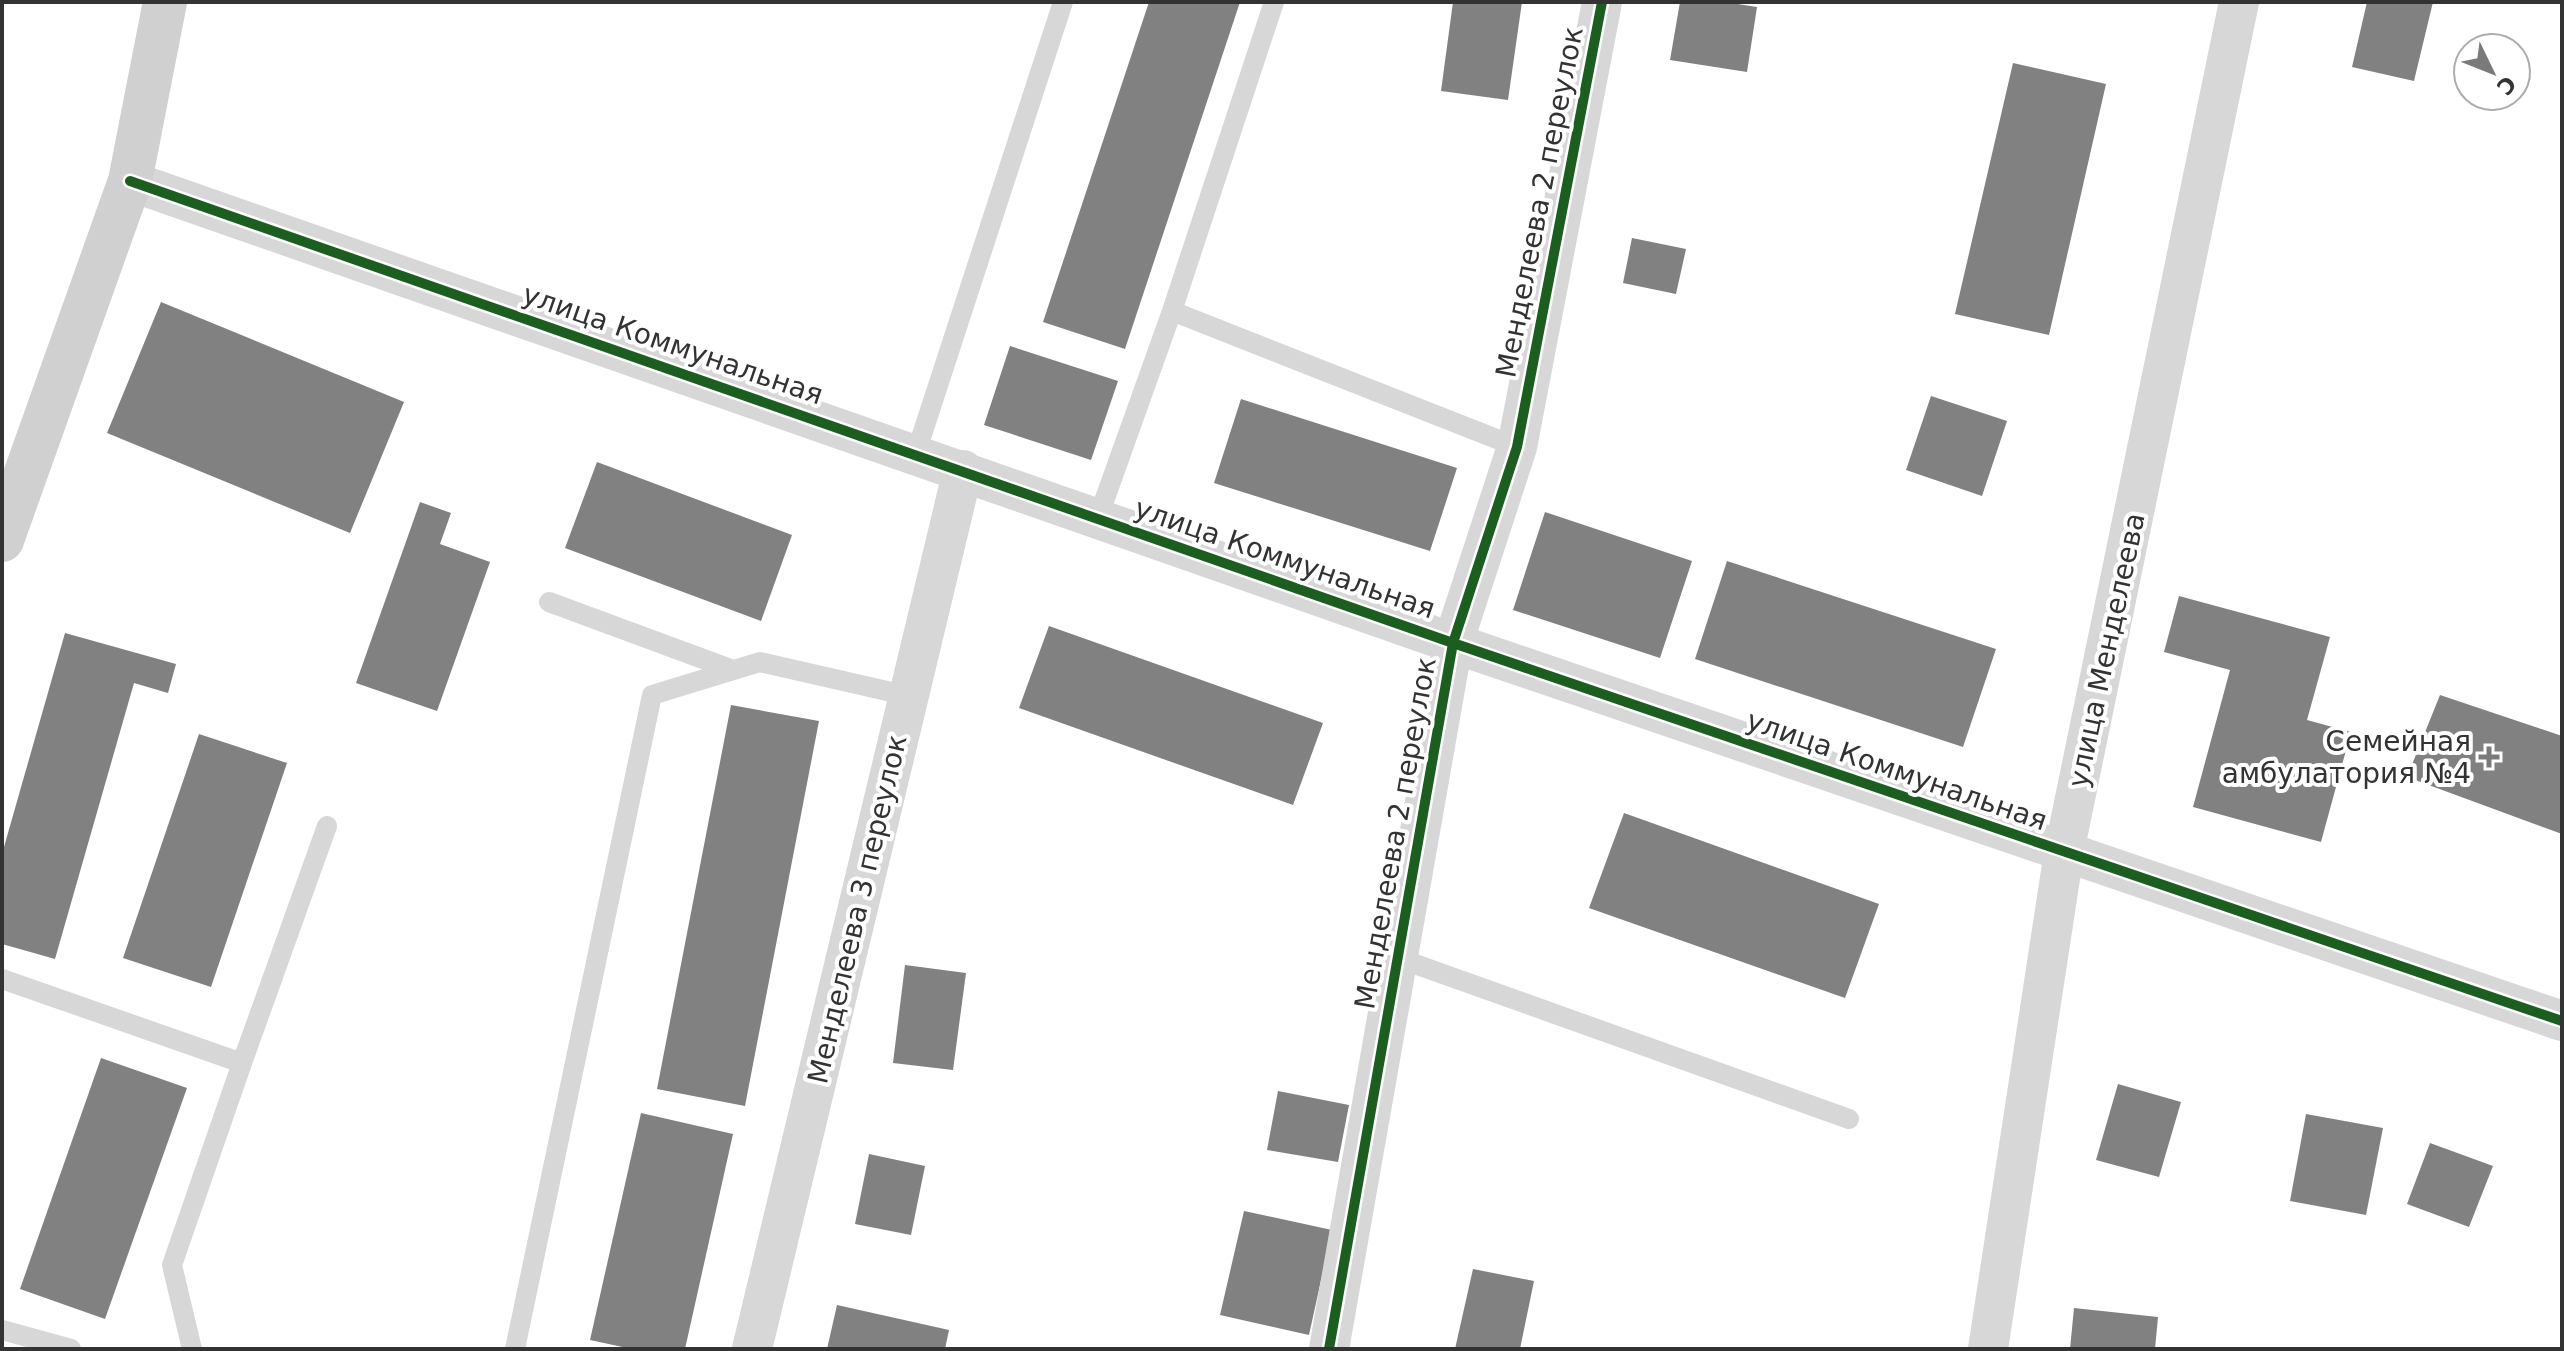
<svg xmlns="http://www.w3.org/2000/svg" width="2564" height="1351" font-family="'DejaVu Sans',sans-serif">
	<rect width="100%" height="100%" fill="#fff"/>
	<path fill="#818181" d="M1149,2H1240L1125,349L1043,322Z
		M1453,2H1522L1508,100L1441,91Z
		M1680,2H1725L1757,7L1747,72L1670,60Z
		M2367,2H2433L2414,81L2352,67Z
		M2013,63L2106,84L2049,335L1955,314Z
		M1632,238L1686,249L1676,294L1623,283Z
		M161,302L404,402L350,533L107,433Z
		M1010,346L1118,381L1091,460L984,425Z
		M1931,396L2007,421L1982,496L1906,470Z
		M1241,399L1457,468L1430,551L1214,483Z
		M597,462L792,535L761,621L565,548Z
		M420,502L451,513L440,544L490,562L437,711L356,683Z
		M1545,512L1692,561L1660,658L1513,610Z
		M1727,561L1996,649L1963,747L1695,659Z
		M2179,596L2330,637L2307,720L2351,732L2321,842L2193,807L2230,670L2164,652Z
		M1049,626L1323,723L1293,805L1019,708Z
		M65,633L176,664L168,693L134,683L55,959L2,944V854Z
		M2440,695L2562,736V834L2407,777Z
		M731,705L819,721L745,1106L657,1089Z
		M199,734L287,763L211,987L123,958Z
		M1624,813L1879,904L1845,998L1589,908Z
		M905,965L966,973L953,1070L893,1063Z
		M101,1058L187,1088L105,1319L20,1289Z
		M2118,1084L2181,1102L2159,1177L2096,1160Z
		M1278,1091L1349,1105L1338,1162L1267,1150Z
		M641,1113L733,1134L685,1349H632L590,1340Z
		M2306,1114L2383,1128L2366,1215L2290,1201Z
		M2430,1143L2493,1166L2469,1227L2407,1204Z
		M869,1154L925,1166L911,1235L855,1224Z
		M1244,1211L1332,1230L1309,1335L1220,1315Z
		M1473,1269L1534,1281L1520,1349H1455Z
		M837,1305L949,1330L945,1349H827Z
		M2074,1308L2158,1317L2155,1349H2070Z"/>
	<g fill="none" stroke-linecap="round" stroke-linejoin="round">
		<path stroke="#d7d7d7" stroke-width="20" d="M1274,2L1172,311L1517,447
			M916,453L1063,2
			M1098,518L1172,311
			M549,602L733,670
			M1398,958L1849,1119
			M2,979L242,1063L327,826
			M2,1330L71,1349
			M192,1349L172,1265L242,1063
			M515,1349L652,695L760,662L909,696"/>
		<path stroke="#d7d7d7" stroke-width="40" d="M130,181L1453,643L2562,1021
			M752,1349L963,470
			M1329,1349L1453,643L1517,447L1602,2
			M1988,1349L2064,852L2239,2"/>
		<path stroke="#d0d0d0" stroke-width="44" d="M2,540L130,181L165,2"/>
		<defs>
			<path id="cycleway" d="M130,181L1453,643L2562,1021
				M1329,1349L1453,643L1517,447L1602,2"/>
		</defs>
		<use href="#cycleway" stroke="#fff" stroke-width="15"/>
		<use href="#cycleway" stroke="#1b5e20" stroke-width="10"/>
	</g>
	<path fill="#7a7a7a" stroke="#fff" stroke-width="3" d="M2485 745h8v8h8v8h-8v8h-8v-8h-8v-8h8z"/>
	<g text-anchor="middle" stroke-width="8" stroke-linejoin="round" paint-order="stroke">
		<g font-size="28" fill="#333" stroke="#fff">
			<text transform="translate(1539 202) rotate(-79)" y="10">Менделеева 2 переулок</text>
			<text transform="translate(673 344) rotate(19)" y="10">улица Коммунальная</text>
			<text transform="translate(1285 558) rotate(19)" y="10">улица Коммунальная</text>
			<text transform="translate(2106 650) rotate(-78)" y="10">улица Менделеева</text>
			<text transform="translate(1897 770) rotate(19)" y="10">улица Коммунальная</text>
			<text transform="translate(1395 833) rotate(-80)" y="10">Менделеева 2 переулок</text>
			<text transform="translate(857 909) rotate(-77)" y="10">Менделеева 3 переулок</text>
		</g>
		<g font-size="28" fill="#333" stroke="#fff" text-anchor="end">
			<text x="2471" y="751">Семейная<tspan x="2471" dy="32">амбулатория №4</tspan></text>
		</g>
	</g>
	<rect width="2564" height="1351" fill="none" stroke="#333333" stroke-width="8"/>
	<g transform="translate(2492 72) rotate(133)"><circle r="38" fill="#ffffff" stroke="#adadad" stroke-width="2"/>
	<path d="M0-6L14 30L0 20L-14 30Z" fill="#7a7a7a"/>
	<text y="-12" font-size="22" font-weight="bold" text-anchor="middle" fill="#333333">С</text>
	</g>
</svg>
